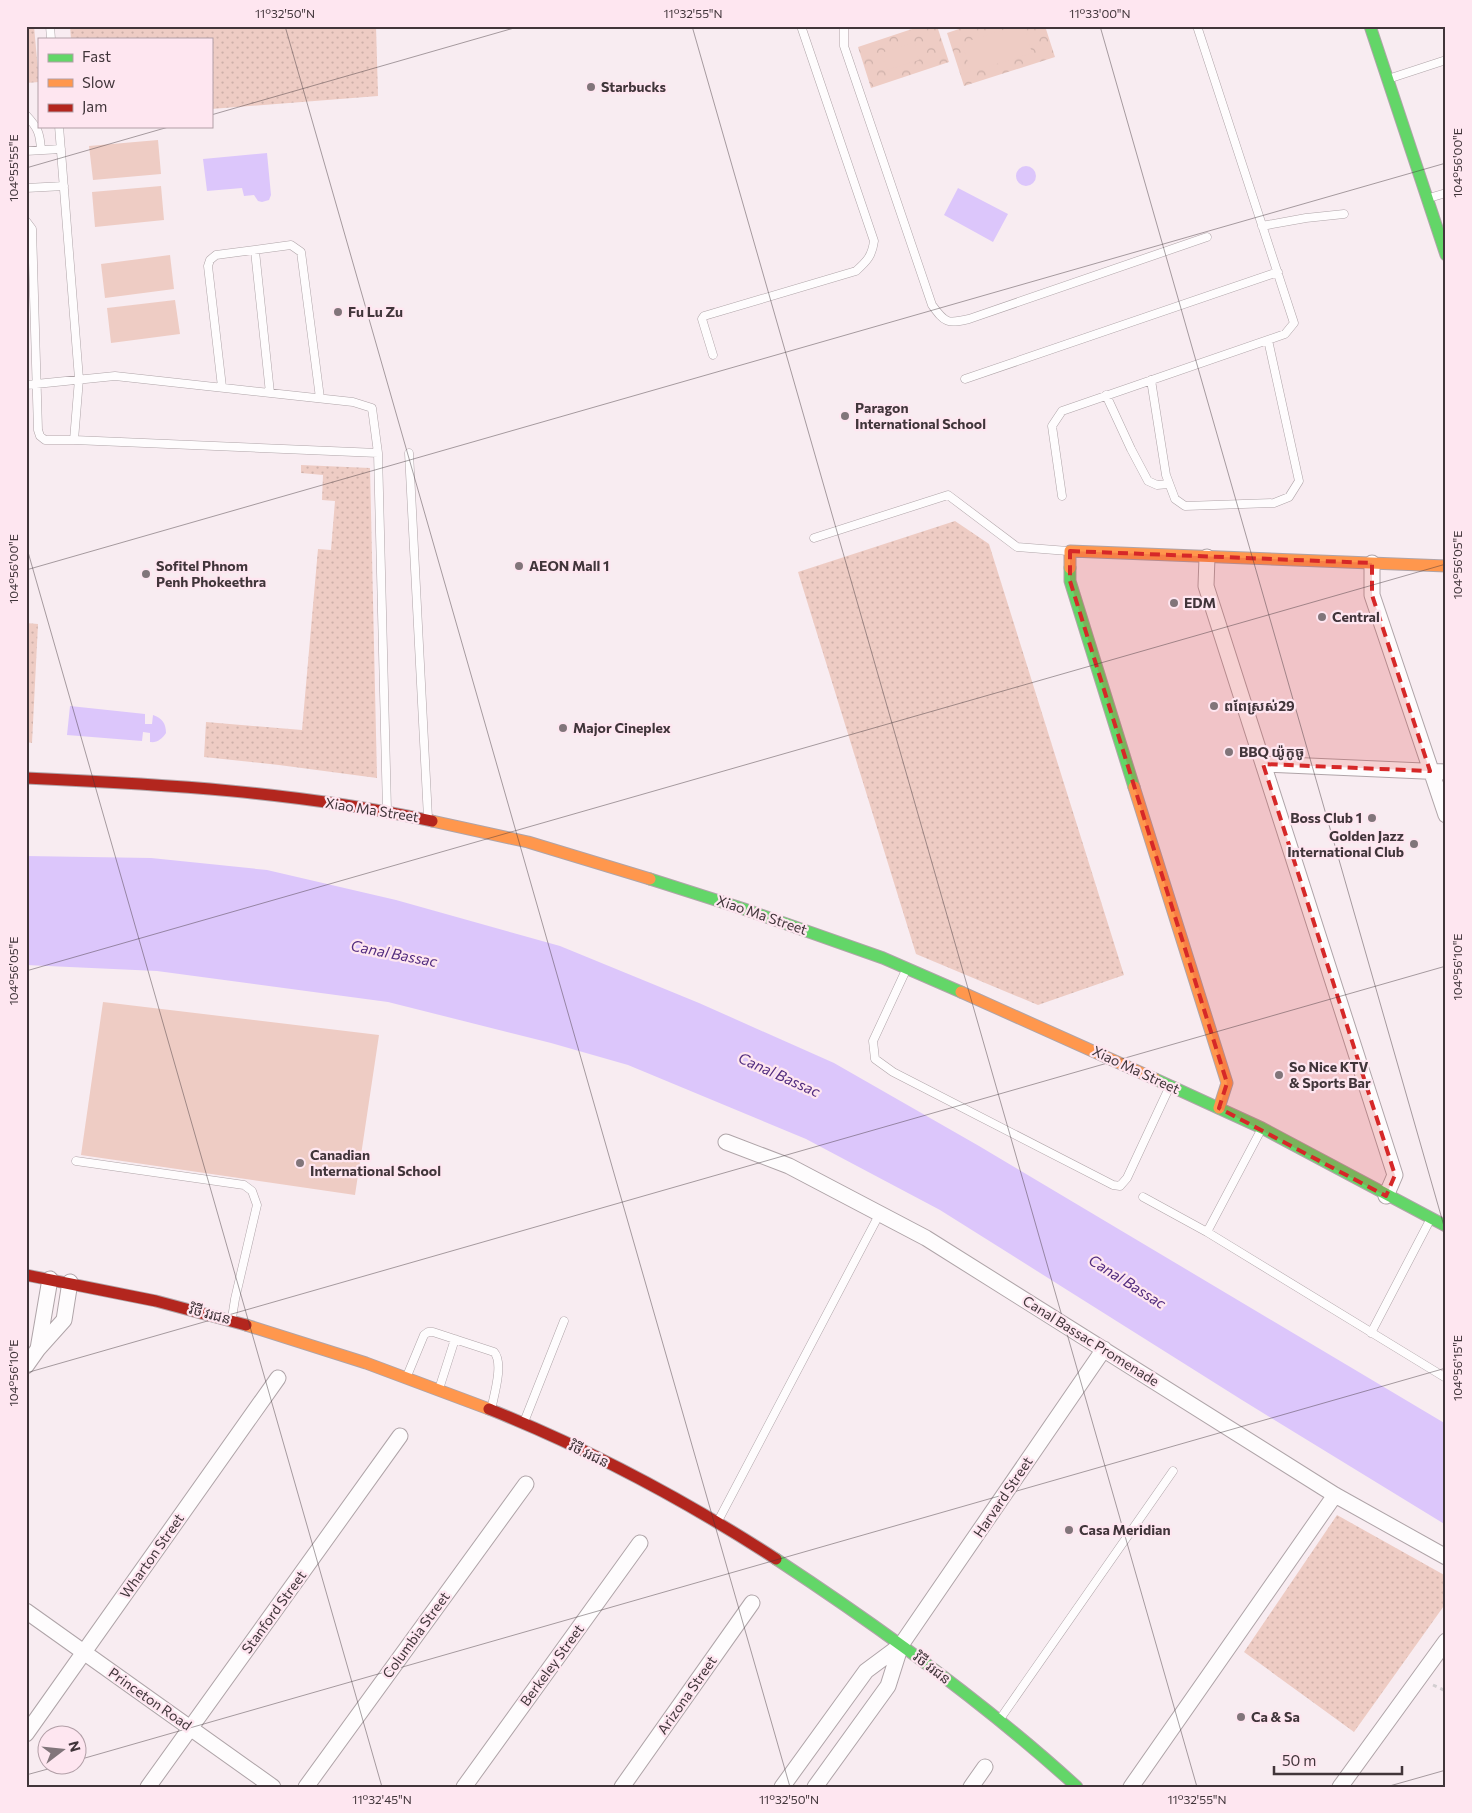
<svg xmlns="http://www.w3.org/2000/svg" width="1472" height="1813" font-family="Commissioner,'Noto Sans Khmer',sans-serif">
	<defs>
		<pattern id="grass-dots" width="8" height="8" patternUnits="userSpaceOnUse" patternTransform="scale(1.25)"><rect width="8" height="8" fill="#eeccc4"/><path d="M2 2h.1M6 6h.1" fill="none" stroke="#cdb0a9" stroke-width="1.8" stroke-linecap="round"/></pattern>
		<pattern id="park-crowns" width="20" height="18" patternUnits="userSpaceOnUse" patternTransform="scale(1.25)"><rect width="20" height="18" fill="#eeccc4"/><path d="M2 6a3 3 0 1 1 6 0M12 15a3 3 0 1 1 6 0" fill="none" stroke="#cdb0a9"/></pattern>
	</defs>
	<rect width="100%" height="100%" fill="#f8ecf1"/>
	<path fill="url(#grass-dots)" d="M26,26H34L39,82L26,83Z
		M70,26H376L378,96L211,109V39H71Z
		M301,465L370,468L377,778L279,765L204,757L206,722L302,730L318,549L331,550L335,501L322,500L323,475L301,473Z
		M955,521L989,544L1124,975L1038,1005L916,954L798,572Z
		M26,623L38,624L32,743L26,742Z
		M1337,1515L1446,1576V1603L1354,1732L1244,1652Z"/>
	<path fill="url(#park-crowns)" d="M921,26H937L949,62L871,88L858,47Z
		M968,26H1045L1055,57L964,86L947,33Z"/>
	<path fill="#eeccc4" d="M1016,26H1024L1032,53L971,72L962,43Z
		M914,42L919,60L887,70L881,53Z
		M158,140L161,174L93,180L89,146Z
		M161,186L164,220L95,227L92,192Z
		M170,255L174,289L105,298L101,264Z
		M175,300L180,334L111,343L107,308Z
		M103,1002L379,1035L355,1195L81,1155Z"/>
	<path fill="#dcc6fb" d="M267,153L271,195L269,200L262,202L258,201L254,195L244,196L242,188L207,191L203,159Z
		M1016 176a10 10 0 1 1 20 0a10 10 0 1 1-20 0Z
		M958,188L1008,214L993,242L944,215Z
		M70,706L145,714V724H152L153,715C162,718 166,723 166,733C162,739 157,743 150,742V733L143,732L142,741L67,735Z
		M26,856L151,858L267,870L396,900L560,946L699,1003L834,1063L979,1146L1446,1424V1525L1242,1400L940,1210L806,1139L628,1065L551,1043L388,1002L157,971L26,965Z"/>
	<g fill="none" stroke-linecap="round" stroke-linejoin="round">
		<defs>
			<path id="lane" d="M50,26L51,39
				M844,26V46L932,305C945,323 947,324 969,319L1207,237
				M1388,79L1446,60
				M26,115C38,128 40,133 41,150
				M59,126L79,379L74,440
				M26,151L61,149
				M26,188L64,186
				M1429,198L1446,193
				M26,221L32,229L38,430L40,436L45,440H74L378,453
				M1262,226L1306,218L1344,214
				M255,251L270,393
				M713,355L702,319L704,316L856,271C867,261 872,256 874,241L801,26
				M965,379L1278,272
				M1151,380L1166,475L1175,499L1185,506L1274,503L1289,497L1299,481L1268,340
				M26,385L115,376L353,402L372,408L378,453L387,810
				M222,387L208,266L210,260L216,255L291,245L301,252L320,398
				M1106,395L1131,449L1148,481L1157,485L1169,484
				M409,453L428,818
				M1062,496L1052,426L1062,411L1285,334L1294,323L1197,26
				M814,538L948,495L1017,547L1068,551
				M906,970L873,1041L875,1059L893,1072L1113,1185L1120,1186L1127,1178L1169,1088
				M76,1161L244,1185L252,1191L257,1205L235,1299L232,1318
				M1143,1197L1207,1232L1446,1378
				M1207,1232L1261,1130
				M1371,1333L1430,1220
				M407,1376L424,1335L428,1332H433L494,1352C504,1363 494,1395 491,1410
				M439,1389L455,1339
				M524,1422L564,1321
				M718,1521L880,1213
				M1000,1719L1173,1471"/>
			<path id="street" d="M1207,557L1206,586L1395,1175L1386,1196
				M1372,563V595L1446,815
				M1263,764L1446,772
				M726,1142L789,1166L926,1238L1335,1495L1446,1557
				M38,1349L50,1279
				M26,1366L38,1349L64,1320L70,1282
				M26,1611L273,1787
				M26,1734L278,1378
				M148,1787L400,1436
				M306,1787L526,1484
				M464,1787L640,1543
				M622,1787L752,1603
				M782,1787L866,1671L901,1645
				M815,1787L888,1686L901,1645L1104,1349
				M971,1787L985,1767
				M1131,1787L1335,1495
				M1340,1787L1446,1641"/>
			<path id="fast" d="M1370,26L1446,255
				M1070,568V581L1134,787
				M650,879L744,909L883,958L961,992
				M1155,1079L1262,1128L1446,1226
				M776,1559C881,1628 984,1702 1077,1787"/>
			<path id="slow" d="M1070,568V551L1446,566
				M1134,787L1227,1083L1219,1108
				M432,821L528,842L650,879
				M961,992L1155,1079
				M246,1325L366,1363L489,1409"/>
			<path id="jam" d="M26,778C162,784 299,792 432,821
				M26,1275L156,1301L246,1325
				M489,1409C589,1449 685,1500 776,1559"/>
		</defs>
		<use href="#lane" stroke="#afa4a8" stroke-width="9"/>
		<use href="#street" stroke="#afa4a8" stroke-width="17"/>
		<use href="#fast" stroke="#afa4a8" stroke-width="13"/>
		<use href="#slow" stroke="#afa4a8" stroke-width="13"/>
		<use href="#jam" stroke="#afa4a8" stroke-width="13"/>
		<path stroke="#d3cfd1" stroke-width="3" stroke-dasharray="4 4" stroke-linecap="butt" d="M1433,1685L1446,1691"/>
		<use href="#lane" stroke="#fefcfd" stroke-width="8"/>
		<use href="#street" stroke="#fefcfd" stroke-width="15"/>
		<use href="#fast" stroke="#63d668" stroke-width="11"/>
		<use href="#slow" stroke="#ff974d" stroke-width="11"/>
		<use href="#jam" stroke="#b3261e" stroke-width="11"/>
	</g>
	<path fill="#d62828" fill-opacity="0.2" stroke="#d62828" stroke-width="4" stroke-dasharray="10 6" stroke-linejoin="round" d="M1070,551L1372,563V595L1430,771L1263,764L1395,1175L1386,1196L1219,1108L1227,1083L1070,581Z"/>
	<path fill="none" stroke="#41353a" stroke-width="1" stroke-opacity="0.45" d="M285,26L790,1787M692,26L1197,1787M1100,26L1446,1233M211,115L521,26M26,168L172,126M26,545L382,1787M26,570L1446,163M26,971L1446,564M26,1373L1446,966M78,1760L1446,1368M26,1775L59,1766M1386,1787L1446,1770"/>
	<g fill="#81757a" stroke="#fee6f0" stroke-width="2">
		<circle cx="591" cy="87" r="5"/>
		<circle cx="338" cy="312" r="5"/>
		<circle cx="845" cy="416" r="5"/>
		<circle cx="519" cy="566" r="5"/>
		<circle cx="146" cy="574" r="5"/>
		<circle cx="1174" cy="603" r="5"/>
		<circle cx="1322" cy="617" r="5"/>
		<circle cx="1214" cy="706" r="5"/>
		<circle cx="563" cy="728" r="5"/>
		<circle cx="1229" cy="752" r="5"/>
		<circle cx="1372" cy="818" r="5"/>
		<circle cx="1414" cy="844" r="5"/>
		<circle cx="1279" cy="1075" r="5"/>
		<circle cx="300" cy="1163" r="5"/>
		<circle cx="1069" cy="1530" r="5"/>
		<circle cx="1241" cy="1717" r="5"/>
	</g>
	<g text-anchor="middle" stroke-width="4.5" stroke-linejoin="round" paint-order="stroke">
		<g font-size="14" font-weight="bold" fill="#41353a" stroke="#fee6f0" text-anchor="start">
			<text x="601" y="92">Starbucks</text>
			<text x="348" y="317">Fu Lu Zu</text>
			<text x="855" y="413">Paragon<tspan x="855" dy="16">International School</tspan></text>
			<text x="156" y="571">Sofitel Phnom<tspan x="156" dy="16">Penh Phokeethra</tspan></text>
			<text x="529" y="571">AEON Mall 1</text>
			<text x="1184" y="608">EDM</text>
			<text x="1332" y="622">Central</text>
			<text x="1224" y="711">ពពែស្រស់29</text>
			<text x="573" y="733">Major Cineplex</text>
			<text x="1239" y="757">BBQ យ៉ូកូចូ</text>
			<text x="1362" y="823" text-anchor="end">Boss Club 1</text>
			<text x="1404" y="841" text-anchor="end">Golden Jazz<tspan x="1404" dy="16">International Club</tspan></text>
			<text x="1289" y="1072">So Nice KTV<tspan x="1289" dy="16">&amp; Sports Bar</tspan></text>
			<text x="310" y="1160">Canadian<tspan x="310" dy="16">International School</tspan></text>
			<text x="1079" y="1535">Casa Meridian</text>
			<text x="1251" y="1722">Ca &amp; Sa</text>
		</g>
		<g font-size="14" fill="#41353a" stroke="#fee6f0">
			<text transform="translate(372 810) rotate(9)" y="5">Xiao Ma Street</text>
			<text transform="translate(762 915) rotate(19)" y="5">Xiao Ma Street</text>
			<text transform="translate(1136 1070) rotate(25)" y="5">Xiao Ma Street</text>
			<text transform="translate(210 1314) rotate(15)" y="5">វិថី វរជន</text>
			<text transform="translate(1091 1341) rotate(32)" y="5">Canal Bassac Promenade</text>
			<text transform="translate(589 1454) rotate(26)" y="5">វិថី វរជន</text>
			<text transform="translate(1003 1497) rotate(-56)" y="5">Harvard Street</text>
			<text transform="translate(152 1556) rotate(-55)" y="5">Wharton Street</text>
			<text transform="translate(274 1612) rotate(-54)" y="5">Stanford Street</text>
			<text transform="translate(416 1635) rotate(-54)" y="5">Columbia Street</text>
			<text transform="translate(552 1665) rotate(-54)" y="5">Berkeley Street</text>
			<text transform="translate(932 1668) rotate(38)" y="5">វិថី វរជន</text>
			<text transform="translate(687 1695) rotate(-55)" y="5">Arizona Street</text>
			<text transform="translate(150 1699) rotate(35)" y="5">Princeton Road</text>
		</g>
		<g font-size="15" font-style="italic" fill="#522c7f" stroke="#fee6f0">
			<text transform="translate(394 954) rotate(11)" y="5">Canal Bassac</text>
			<text transform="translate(779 1075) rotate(24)" y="5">Canal Bassac</text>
			<text transform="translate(1127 1282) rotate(32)" y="5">Canal Bassac</text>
		</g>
	</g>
	<rect width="1472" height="1813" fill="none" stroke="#fee6f0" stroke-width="55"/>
	<rect x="38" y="38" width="175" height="90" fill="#fee6f0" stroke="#b29fa7"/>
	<rect x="48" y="54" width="25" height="8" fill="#63d668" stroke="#b29fa7"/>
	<text x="82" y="62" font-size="15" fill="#41353a">Fast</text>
	<rect x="48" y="79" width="25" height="8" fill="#ff974d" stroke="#b29fa7"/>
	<text x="82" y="88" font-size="15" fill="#41353a">Slow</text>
	<rect x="48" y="104" width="25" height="8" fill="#b3261e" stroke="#b29fa7"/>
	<text x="82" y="112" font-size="15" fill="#41353a">Jam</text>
	<g transform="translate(62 1750) rotate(74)"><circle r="24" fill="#fee6f0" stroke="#b29fa7"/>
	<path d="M0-4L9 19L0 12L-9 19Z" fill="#81757a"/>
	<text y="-8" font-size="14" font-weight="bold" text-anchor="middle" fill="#41353a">N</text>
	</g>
	<path d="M1274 1766v8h128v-8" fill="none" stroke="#41353a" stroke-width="2.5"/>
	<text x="1282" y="1766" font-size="15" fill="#41353a" stroke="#fee6f0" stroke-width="4" paint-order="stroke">50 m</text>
	<rect x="28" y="28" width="1416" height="1758" fill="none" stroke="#41353a" stroke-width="2"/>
	<g font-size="12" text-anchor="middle" fill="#41353a">
		<text x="285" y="18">11°32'50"N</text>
		<text x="693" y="18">11°32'55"N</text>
		<text x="1100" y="18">11°33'00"N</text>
		<text transform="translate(1458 163) rotate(-90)" y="4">104°56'00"E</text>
		<text transform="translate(14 168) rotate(-90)" y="4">104°55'55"E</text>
		<text transform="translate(1458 565) rotate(-90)" y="4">104°56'05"E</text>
		<text transform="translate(14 569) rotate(-90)" y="4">104°56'00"E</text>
		<text transform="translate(1458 967) rotate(-90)" y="4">104°56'10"E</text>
		<text transform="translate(14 971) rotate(-90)" y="4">104°56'05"E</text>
		<text transform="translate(1458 1368) rotate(-90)" y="4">104°56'15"E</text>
		<text transform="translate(14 1373) rotate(-90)" y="4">104°56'10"E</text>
		<text x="382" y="1804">11°32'45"N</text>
		<text x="789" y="1804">11°32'50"N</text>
		<text x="1197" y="1804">11°32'55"N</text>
	</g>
</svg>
